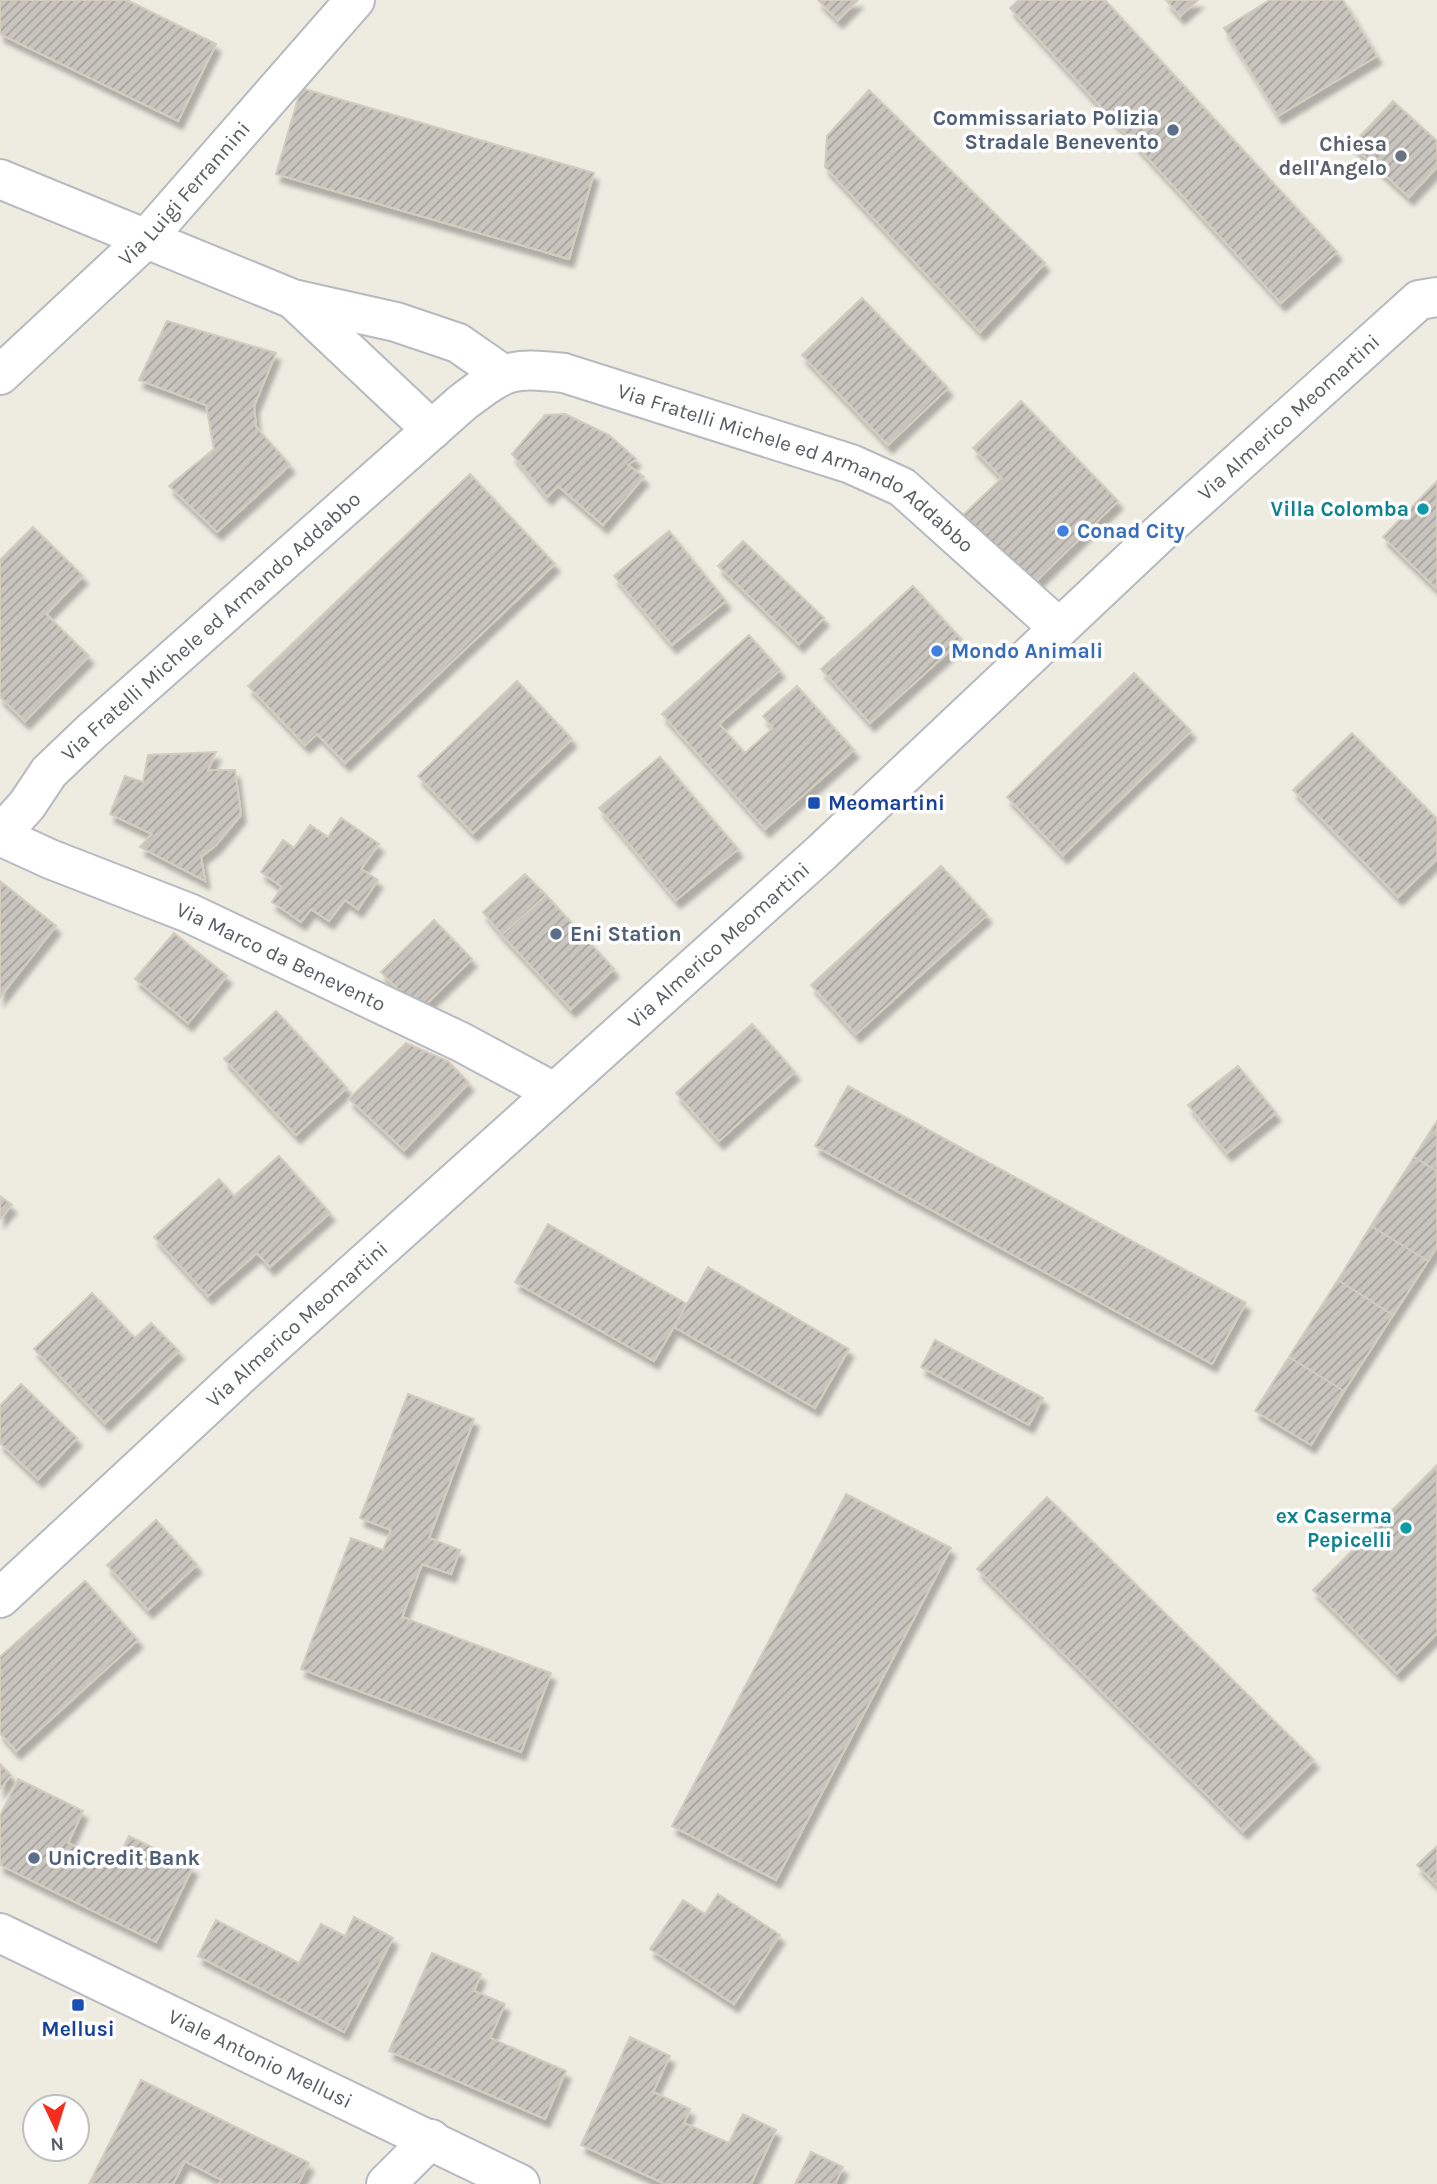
<svg xmlns="http://www.w3.org/2000/svg" width="1437" height="2184" font-family="Karla,sans-serif">
	<defs>
		<pattern id="building-hatch" width="6" height="6" patternUnits="userSpaceOnUse" patternTransform="scale(1.75)"><rect width="6" height="6" fill="#c9c5be"/><path d="M-1 1l2-2M0 6l6-6M5 7l2-2" fill="none" stroke="#a6a39e"/></pattern>
		<filter id="shadow"><feDropShadow dx="4.5" dy="8" stdDeviation="2" flood-color="#0004"/></filter>
	</defs>
	<rect width="100%" height="100%" fill="#eeebe1"/>
	<path fill="url(#building-hatch)" stroke="#d3ccbf" stroke-width="2" filter="url(#shadow)" d="M0,0H127L216,44L178,121L0,34Z
		M818,0H858L838,20Z
		M1019,0H1105L1337,252L1281,303L1010,8Z
		M1166,0H1198L1180,16Z
		M1270,0H1343L1377,56L1278,116L1224,28Z
		M301,88L594,173L569,259L276,174Z
		M869,90L1045,263L980,332L825,167L827,136Z
		M1393,101L1437,141V167L1409,197L1352,145Z
		M862,298L948,388L888,445L802,355Z
		M167,321L276,353L254,406L256,427L290,465L217,532L169,486L214,449L206,405L139,380Z
		M1021,401L1118,501L1032,585L963,515L1002,478L973,448Z
		M565,414L609,435L636,459L628,465L644,477L603,525L558,486L547,497L512,454L545,415Z
		M470,474L555,564L345,763L317,734L305,745L248,686Z
		M1437,481V589L1383,537Z
		M33,527L83,576L46,614L89,656L25,721L0,697V560Z
		M669,531L726,601L672,645L614,576Z
		M743,541L824,618L799,644L718,566Z
		M913,586L962,640L870,723L821,669Z
		M749,635L780,670L719,724L745,753L773,728L763,716L797,686L854,750L765,829L662,714Z
		M1134,673L1191,731L1063,855L1007,797Z
		M517,681L572,739L473,833L418,776Z
		M1352,733L1437,819V859L1398,897L1293,790Z
		M216,752L208,770H235L241,815L216,845L201,857L205,881L140,847L152,834L110,814L125,776L143,782L148,755Z
		M660,757L738,849L676,900L599,808Z
		M341,818L379,844L361,869L378,880L358,909L345,900L329,921L311,909L301,922L272,902L282,887L261,872L283,840L294,848L310,825L328,837Z
		M941,866L987,915L856,1034L811,985Z
		M525,874L546,895L502,935L483,912Z
		M0,881L56,926L0,997Z
		M546,895L614,969L571,1009L502,935Z
		M434,920L472,959L419,1011L381,972Z
		M174,933L227,976L188,1023L135,979Z
		M276,1011L347,1088L296,1135L224,1059Z
		M752,1024L795,1072L719,1141L676,1093Z
		M406,1043L448,1061L469,1083L404,1150L349,1099Z
		M1238,1066L1276,1113L1227,1153L1188,1105Z
		M848,1086L1246,1303L1212,1364L815,1146Z
		M1437,1121V1171L1414,1157Z
		M279,1156L330,1213L270,1267L257,1253L208,1296L154,1237L219,1179L234,1196Z
		M1414,1157L1437,1171V1247L1428,1261L1371,1226Z
		M0,1196L12,1205L0,1219Z
		M548,1224L687,1304L654,1361L515,1282Z
		M1371,1226L1428,1261L1393,1315L1338,1280Z
		M708,1267L849,1349L815,1408L674,1327Z
		M1338,1280L1393,1315L1344,1391L1289,1357Z
		M92,1293L135,1338L151,1323L179,1351L105,1423L34,1349Z
		M935,1340L1043,1398L1029,1425L921,1367Z
		M1289,1357L1344,1391L1311,1445L1255,1411Z
		M21,1384L77,1438L38,1479L0,1443V1406Z
		M408,1394L474,1419L429,1538L460,1550L451,1574L422,1564L402,1617L551,1673L521,1752L301,1669L351,1538L383,1550L391,1530L360,1518Z
		M1437,1465V1633L1397,1673L1313,1590Z
		M846,1494L951,1548L776,1880L672,1826Z
		M1047,1497L1314,1760L1243,1831L977,1569Z
		M156,1520L197,1565L148,1610L107,1565Z
		M85,1581L138,1640L16,1751L0,1733V1657Z
		M0,1764L11,1775L0,1789Z
		M18,1779L83,1811L68,1843L114,1866L129,1836L193,1867L156,1942L0,1865V1816Z
		M1437,1846V1885L1417,1865Z
		M718,1894L780,1935L734,2004L650,1949L683,1900L705,1914Z
		M354,1917L393,1938L344,2032L198,1956L216,1920L299,1963L321,1924L345,1936Z
		M432,1953L481,1974L474,1991L505,2004L490,2038L566,2071L545,2119L389,2051Z
		M630,2037L670,2056L653,2092L690,2109L684,2123L729,2143L743,2114L776,2130L751,2184H665L581,2145Z
		M141,2080L309,2163L298,2184H219L222,2180L185,2161L173,2184H89Z
		M811,2152L843,2167L835,2184H795Z"/>
	<g fill="none" stroke-linecap="round" stroke-linejoin="round">
		<defs>
			<g id="minor">
				<path d="M0,179L293,299L396,322L458,343L501,373"/>
				<path d="M295,301L432,430"/>
				<path id="s1" d="M0,375L145,240L355,0"/>
				<path id="s2" d="M0,835L27,805L49,772L92,731L463,402C506,370 509,367 564,373L851,464L902,487L1059,628"/>
				<path id="s3" d="M0,836L50,859L189,913L461,1042L554,1092"/>
				<path id="s4" d="M0,1598L240,1375L821,853L1158,535L1419,300L1437,297"/>
				<path id="s5" d="M0,1933L520,2184"/>
				<path d="M386,2184L431,2139"/>
			</g>
		</defs>
		<use href="#minor" stroke="#b6babf" stroke-width="42"/>
		<use href="#minor" stroke="#fff" stroke-width="38"/>
	</g>
	<g fill="#5c6f8a" stroke="#fff" stroke-width="2.5">
		<circle cx="1173" cy="130" r="7"/>
		<circle cx="556" cy="934" r="7"/>
		<circle cx="34" cy="1858" r="7"/>
	</g>
	<circle fill="#6b7280" stroke="#fff" stroke-width="2.5" cx="1401" cy="156" r="7"/>
	<g fill="#0f9aa8" stroke="#fff" stroke-width="2.5">
		<circle cx="1423" cy="509" r="7"/>
		<circle cx="1406" cy="1528" r="7"/>
	</g>
	<g fill="#3f7fe0" stroke="#fff" stroke-width="2.5">
		<circle cx="1063" cy="531" r="7"/>
		<circle cx="937" cy="651" r="7"/>
	</g>
	<g fill="#1a4fb4" stroke="#fff" stroke-width="2.5">
		<rect x="807" y="796" width="14" height="14" rx="3.5"/>
		<rect x="71" y="1998" width="14" height="14" rx="3.5"/>
	</g>
	<g text-anchor="middle" stroke-width="7" stroke-linejoin="round" paint-order="stroke">
		<g font-size="21" font-weight="bold" fill="#4e5e75" stroke="#fff" text-anchor="start">
			<text x="1159" y="125" text-anchor="end">Commissariato Polizia<tspan x="1159" dy="24">Stradale Benevento</tspan></text>
			<text x="570" y="941">Eni Station</text>
			<text x="48" y="1865">UniCredit Bank</text>
		</g>
		<g font-size="21" font-weight="bold" fill="#5b616d" stroke="#fff" text-anchor="end">
			<text x="1387" y="151">Chiesa<tspan x="1387" dy="24">dell'Angelo</tspan></text>
		</g>
		<g font-size="21" fill="#595e63" stroke="#fff">
			<text dy="7" stroke="none"><textPath href="#s1" startOffset="259">Via Luigi Ferrannini</textPath></text>
			<text dy="7" stroke="none"><textPath href="#s4" startOffset="1748">Via Almerico Meomartini</textPath></text>
			<text dy="7" stroke="none"><textPath href="#s2" startOffset="998">Via Fratelli Michele ed Armando Addabbo</textPath></text>
			<text dy="7" stroke="none"><textPath href="#s2" startOffset="298">Via Fratelli Michele ed Armando Addabbo</textPath></text>
			<text dy="7" stroke="none"><textPath href="#s4" startOffset="971">Via Almerico Meomartini</textPath></text>
			<text dy="7" stroke="none"><textPath href="#s3" startOffset="306">Via Marco da Benevento</textPath></text>
			<text dy="7" stroke="none"><textPath href="#s4" startOffset="404">Via Almerico Meomartini</textPath></text>
			<text dy="7" stroke="none"><textPath href="#s5" startOffset="289">Viale Antonio Mellusi</textPath></text>
		</g>
		<g font-size="21" font-weight="bold" fill="#0d838f" stroke="#fff" text-anchor="end">
			<text x="1409" y="516">Villa Colomba</text>
			<text x="1392" y="1523">ex Caserma<tspan x="1392" dy="24">Pepicelli</tspan></text>
		</g>
		<g font-size="21" font-weight="bold" fill="#366cbe" stroke="#fff" text-anchor="start">
			<text x="1077" y="538">Conad City</text>
			<text x="951" y="658">Mondo Animali</text>
		</g>
		<g font-size="21" font-weight="bold" fill="#164399" stroke="#fff" text-anchor="start">
			<text x="828" y="810">Meomartini</text>
			<text x="78" y="2036" text-anchor="middle">Mellusi</text>
		</g>
	</g>
	<g transform="translate(56 2128) rotate(176)"><circle r="33" fill="#ffffff" stroke="#bdbfc1" stroke-width="2"/>
	<path d="M0-5L12 26L0 18L-12 26Z" fill="#f52d1f"/>
	<text y="-10" font-size="19" font-weight="bold" text-anchor="middle" fill="#595e63">N</text>
	</g>
</svg>
